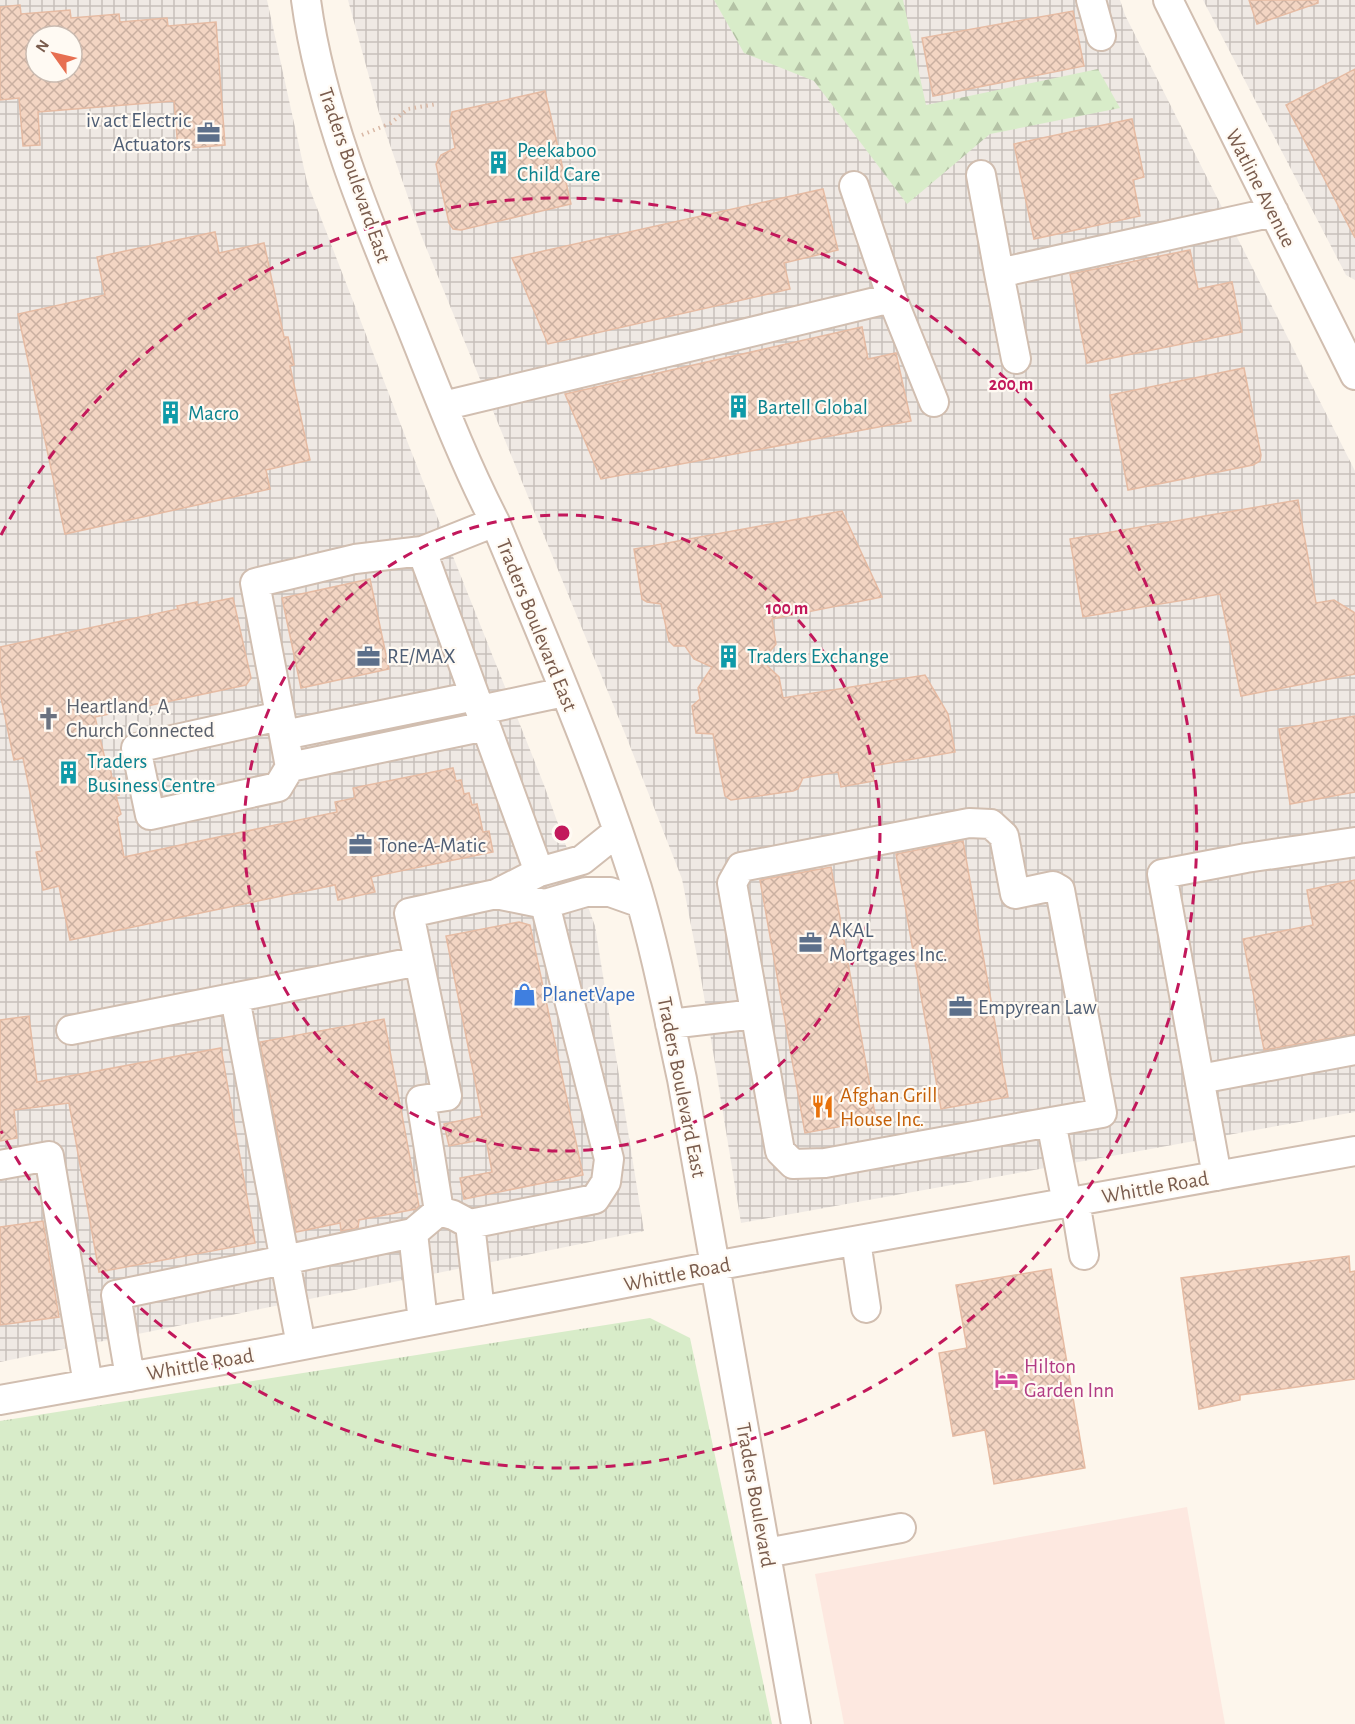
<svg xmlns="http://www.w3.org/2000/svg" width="1355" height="1724" font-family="'Alegreya Sans',sans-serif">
	<defs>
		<pattern id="industrial-grid" width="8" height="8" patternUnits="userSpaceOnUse" patternTransform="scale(1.5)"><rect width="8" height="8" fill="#efe9e4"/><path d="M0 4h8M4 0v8" fill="none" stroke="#c7c0bb"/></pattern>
		<pattern id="grass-tufts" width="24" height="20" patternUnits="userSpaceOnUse" patternTransform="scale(1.5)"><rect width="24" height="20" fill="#d8ecc9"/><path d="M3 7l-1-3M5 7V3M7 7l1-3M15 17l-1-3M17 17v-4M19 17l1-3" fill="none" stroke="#b4c2a5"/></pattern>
		<pattern id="forest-firs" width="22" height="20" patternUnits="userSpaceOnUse" patternTransform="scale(1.5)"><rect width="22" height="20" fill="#d8ecc9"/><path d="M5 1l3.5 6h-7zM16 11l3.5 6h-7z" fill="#b4c2a5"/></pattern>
		<pattern id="building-cross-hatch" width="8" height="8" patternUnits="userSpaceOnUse" patternTransform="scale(1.5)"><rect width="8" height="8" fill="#f3d5c3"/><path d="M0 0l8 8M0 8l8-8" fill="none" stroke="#cab0a1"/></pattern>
	</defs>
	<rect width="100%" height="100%" fill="#fdf6ec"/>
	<path fill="#fde8e0" d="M1187,1507L1225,1724H844L815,1574Z"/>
	<path fill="url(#industrial-grid)" fill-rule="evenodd" d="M0,0H267L307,182L411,451L544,785L595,926L644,1231L0,1362ZM36,36H72V72H36Z
		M348,0H1120L1125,15L1355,471V1112L741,1223L700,972L682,879L626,736L421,235L379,113Z
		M1203,0H1355V280L1346,275Z"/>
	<path fill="url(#grass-tufts)" d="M650,1318L690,1338L772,1724H0V1421Z"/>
	<path fill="url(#forest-firs)" d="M714,0H903L926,105L1098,69L1120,108L990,134L907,204L814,81L744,53Z"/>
	<path fill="url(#building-cross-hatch)" stroke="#e6bba3" stroke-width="1.5" fill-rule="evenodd" d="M1249,0H1318V3L1257,24Z
		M20,5L21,14L70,10L71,18L119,14L120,22L167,18L168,26L216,22L225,145L178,149L174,101L38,112L40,145L23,146L19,98L0,100V7ZM36,36H72V72H36Z
		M1073,11L1084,66L933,96L922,38Z
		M1355,69V238L1286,105Z
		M545,91L571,204L461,230L453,229L449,223L436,164L441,155L455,148L450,121L452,112Z
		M1132,119L1144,177L1133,180L1140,216L1034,239L1014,144Z
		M823,189L838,250L784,263L790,289L548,344L512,258Z
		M215,232L219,253L264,243L284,337H288L294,365L290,366L310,460L266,470L270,489L65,534L18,314L105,295L97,257Z
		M1190,250L1198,289L1232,282L1242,332L1087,363L1070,274Z
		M862,327L868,359L896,353L911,421L601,479L565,394Z
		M1244,368L1261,455L1260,461L1253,465L1128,490L1110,395Z
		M1298,500L1316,603L1334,600L1355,613V674L1241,696L1220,594L1083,617L1070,539Z
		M842,511L882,597L772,619L776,644L762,661L779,677L783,698L925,675L948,714L955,752L872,766L874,781L841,787L838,772L803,778L798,789L793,791L731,800L725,796L713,734L696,733L692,706L700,699L698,688L712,667L694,659L685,646H674L669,641L661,604L647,602L642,599L634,549Z
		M370,579L389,669L301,688L282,598Z
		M233,598L251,678L246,685L95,717L105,759L109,761L112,778H115L119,795L116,796L121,814L117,817L124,857L337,812L335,802L355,798L353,788L453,768L456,781L461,780L464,794L469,793L472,805L477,804L483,832L489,831L493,852L371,877L375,892L338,900L335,885L70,940L59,886L43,890L36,852L42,851L23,758L14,760L0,693V647L178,609L177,606L197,602V605Z
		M1355,716V792L1290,804L1279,729Z
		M963,841L1008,1097L941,1109L896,854Z
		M831,867L876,1120L805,1133L760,880Z
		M1355,880V1034L1264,1050L1243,939L1313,925L1307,890Z
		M519,922L530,925L583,1175L464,1199L460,1178L492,1172L486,1139L449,1146L444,1124L482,1116L446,936Z
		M29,1016L37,1082L221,1048L255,1243L99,1272L69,1103L14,1110L17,1138L0,1141V1020Z
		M384,1019L419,1206L416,1209L359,1220L358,1228L341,1231L340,1223L296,1232L260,1042Z
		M43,1221L59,1317L0,1325V1227Z
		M1349,1256L1350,1272L1355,1271V1379L1240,1395V1400L1199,1409L1181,1278Z
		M1051,1269L1085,1468L994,1484L985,1430L953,1436L939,1353L967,1348L956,1285Z"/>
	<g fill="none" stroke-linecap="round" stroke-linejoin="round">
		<defs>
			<path id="minor" d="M306,0C320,106 366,218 407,317C435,386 461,456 495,522C545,643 598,764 637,888C656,951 668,1015 682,1079L796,1724
				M1091,0L1101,36
				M1168,0L1355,375
				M981,175L999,273L1274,212
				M999,273L1016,359
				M892,298L934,402
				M443,406L892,298L854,186
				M422,551L355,559L255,583L290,767L486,726
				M480,710L564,692
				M280,716L136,748L150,815L278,787L290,767
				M284,735L475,696
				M539,872L582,860L617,832
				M545,904L586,892H610L641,903
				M235,998L301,1345
				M670,1024L755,1014
				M71,1030L419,961
				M1200,1079L1355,1050
				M1051,1122L825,1163L793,1164L780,1151L732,883L741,867L969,823L991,824L1004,836L1015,894L1053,886L1060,890L1102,1113L1051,1122L1067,1203
				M0,1165L49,1156L88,1384
				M1217,1176L1162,874L1246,858L1355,842
				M1075,1201L1084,1255
				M439,1211L421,1100L447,1096L409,913L496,894
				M470,1224L480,1311
				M413,1233L423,1322
				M856,1241L866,1308
				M130,1377L116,1295L413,1233L439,1211L453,1215L470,1224L595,1199L606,1182L609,1159L545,904L496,894L539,872L422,551L495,522
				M0,1400L251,1355L714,1266L1355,1151
				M766,1553L901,1528"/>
		</defs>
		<use href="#minor" stroke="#d1beb0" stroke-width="32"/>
		<path stroke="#d9b8a5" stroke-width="4" stroke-dasharray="1.5 4.5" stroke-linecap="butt" d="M362,135L391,123L408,109L436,104"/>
		<use href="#minor" stroke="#fff" stroke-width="28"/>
	</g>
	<g fill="none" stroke="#c2185b" stroke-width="3" stroke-dasharray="10 8">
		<circle cx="562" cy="833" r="318"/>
		<path d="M1 535A635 635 0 1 1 1 1131"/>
	</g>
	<defs>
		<symbol id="office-bare" viewBox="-9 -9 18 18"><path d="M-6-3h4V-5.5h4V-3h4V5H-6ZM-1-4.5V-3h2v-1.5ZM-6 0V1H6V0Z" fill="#5c6f8a" stroke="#fffaf3" stroke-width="2.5" paint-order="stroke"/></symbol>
		<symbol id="building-bare" viewBox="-9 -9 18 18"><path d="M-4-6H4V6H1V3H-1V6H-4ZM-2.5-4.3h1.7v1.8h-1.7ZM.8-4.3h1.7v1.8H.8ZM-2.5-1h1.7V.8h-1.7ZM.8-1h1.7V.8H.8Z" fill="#0f9aa8" stroke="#fffaf3" stroke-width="2.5" paint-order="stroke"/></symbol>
		<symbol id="church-bare" viewBox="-9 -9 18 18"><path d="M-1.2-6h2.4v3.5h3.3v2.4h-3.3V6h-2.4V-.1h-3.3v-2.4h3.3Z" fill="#6b7280" stroke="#fffaf3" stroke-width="2.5" paint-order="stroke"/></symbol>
		<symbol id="shop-bare" viewBox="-9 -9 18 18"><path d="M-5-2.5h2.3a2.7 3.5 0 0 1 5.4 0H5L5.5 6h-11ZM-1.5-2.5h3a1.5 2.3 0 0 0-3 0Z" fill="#3f7fe0" stroke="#fffaf3" stroke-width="2.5" paint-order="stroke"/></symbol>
		<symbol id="restaurant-bare" viewBox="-9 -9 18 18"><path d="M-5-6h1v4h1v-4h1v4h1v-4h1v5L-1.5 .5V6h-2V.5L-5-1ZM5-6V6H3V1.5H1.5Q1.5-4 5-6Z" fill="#e8710a" stroke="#fffaf3" stroke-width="2.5" paint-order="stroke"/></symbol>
		<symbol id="hotel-bare" viewBox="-9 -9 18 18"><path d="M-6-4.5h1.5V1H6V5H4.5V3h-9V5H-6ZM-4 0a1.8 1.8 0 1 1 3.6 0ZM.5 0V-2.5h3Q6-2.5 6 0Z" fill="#d1479c" stroke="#fffaf3" stroke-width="2.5" paint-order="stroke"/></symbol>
	</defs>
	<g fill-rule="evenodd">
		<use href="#office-bare" x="192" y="116" width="33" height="33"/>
		<use href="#building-bare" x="482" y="146" width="33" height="33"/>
		<use href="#building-bare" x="722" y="390" width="33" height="33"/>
		<use href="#building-bare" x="154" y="396" width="33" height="33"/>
		<use href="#office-bare" x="352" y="640" width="33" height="33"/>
		<use href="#building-bare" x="712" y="640" width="33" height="33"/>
		<use href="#church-bare" x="32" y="702" width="33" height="33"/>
		<use href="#building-bare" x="52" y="756" width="33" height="33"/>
		<use href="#office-bare" x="344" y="828" width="33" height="33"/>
		<use href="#office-bare" x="794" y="926" width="33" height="33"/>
		<use href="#shop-bare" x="508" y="978" width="33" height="33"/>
		<use href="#office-bare" x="944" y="990" width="33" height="33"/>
		<use href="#restaurant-bare" x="806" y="1090" width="33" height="33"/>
		<use href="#hotel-bare" x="990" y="1362" width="33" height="33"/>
	</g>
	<g text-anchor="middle" stroke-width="4.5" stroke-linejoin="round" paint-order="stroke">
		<g font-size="21" fill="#4e5e75" stroke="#fffaf3" text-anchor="start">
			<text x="191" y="127" text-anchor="end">iv act Electric<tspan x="191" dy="24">Actuators</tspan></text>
			<text x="387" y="663">RE/MAX</text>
			<text x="378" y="852">Tone-A-Matic</text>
			<text x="829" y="937">AKAL<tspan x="829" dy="24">Mortgages Inc.</tspan></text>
			<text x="978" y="1014">Empyrean Law</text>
		</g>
		<g font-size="21" fill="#0d838f" stroke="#fffaf3" text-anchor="start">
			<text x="517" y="157">Peekaboo<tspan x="517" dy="24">Child Care</tspan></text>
			<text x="757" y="414">Bartell Global</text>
			<text x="188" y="420">Macro</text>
			<text x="747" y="663">Traders Exchange</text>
			<text x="87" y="768">Traders<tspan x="87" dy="24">Business Centre</tspan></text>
		</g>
		<g font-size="21" fill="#7a5c4d" stroke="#fffaf3">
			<text transform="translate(355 175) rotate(71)" y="7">Traders Boulevard East</text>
			<text transform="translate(1261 188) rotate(63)" y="7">Watline Avenue</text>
			<text transform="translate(537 625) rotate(68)" y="7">Traders Boulevard East</text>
			<text transform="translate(682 1087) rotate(79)" y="7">Traders Boulevard East</text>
			<text transform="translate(1155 1187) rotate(-10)" y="7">Whittle Road</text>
			<text transform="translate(677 1274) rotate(-11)" y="7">Whittle Road</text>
			<text transform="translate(200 1364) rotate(-10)" y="7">Whittle Road</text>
			<text transform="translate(756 1495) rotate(80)" y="7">Traders Boulevard</text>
		</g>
		<g font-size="21" fill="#5b616d" stroke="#fffaf3" text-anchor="start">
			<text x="66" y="713">Heartland, A<tspan x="66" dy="24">Church Connected</tspan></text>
		</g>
		<g font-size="21" fill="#366cbe" stroke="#fffaf3" text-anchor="start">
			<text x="542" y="1001">PlanetVape</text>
		</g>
		<g font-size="21" fill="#c56008" stroke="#fffaf3" text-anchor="start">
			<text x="840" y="1102">Afghan Grill<tspan x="840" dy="24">House Inc.</tspan></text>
		</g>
		<g font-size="21" fill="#b23c85" stroke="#fffaf3" text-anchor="start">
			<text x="1024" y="1373">Hilton<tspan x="1024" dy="24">Garden Inn</tspan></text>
		</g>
	</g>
	<circle cx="562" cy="833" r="9" fill="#c2185b" stroke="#fffaf3" stroke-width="3"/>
	<g font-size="18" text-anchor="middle" font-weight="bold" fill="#c2185b" stroke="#fffaf3" stroke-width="4.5" stroke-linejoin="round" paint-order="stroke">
		<text x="1011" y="390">200 m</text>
		<text x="787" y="614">100 m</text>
	</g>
	<g transform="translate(54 54) rotate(304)"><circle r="28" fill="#fffaf3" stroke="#cabbb1" stroke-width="1.5"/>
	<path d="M0-4.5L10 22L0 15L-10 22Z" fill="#e76f51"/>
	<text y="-9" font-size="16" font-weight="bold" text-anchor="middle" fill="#7a5c4d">N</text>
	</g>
</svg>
